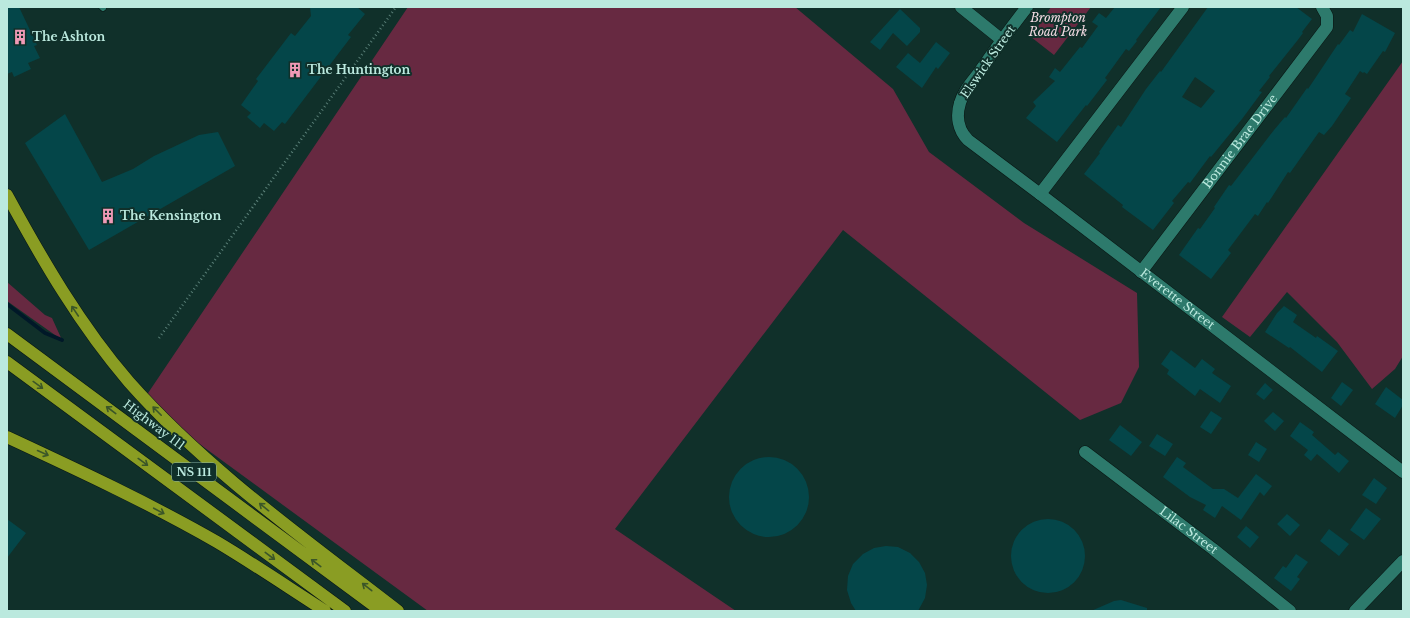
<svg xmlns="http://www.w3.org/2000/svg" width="1410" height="618" font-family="'Libre Baskerville',serif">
	<rect width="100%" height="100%" fill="#10302a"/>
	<path fill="#672941" d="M408,7H795L893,89L929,152L1024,223L1137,293L1139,367L1121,403L1080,420L843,230L615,529L736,611H428L142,402Z
		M1051,7H1091L1054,55L1031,37Z
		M1403,61V356L1395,369L1372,389L1337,342L1287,292L1250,337L1222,317Z
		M7,282L45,315L52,318L62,340L7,301Z"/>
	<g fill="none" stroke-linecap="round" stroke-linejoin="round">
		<path stroke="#001828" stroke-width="4" d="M7,304L45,333L62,340"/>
	</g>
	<path fill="#044649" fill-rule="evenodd" d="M7,7H19L37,45L34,46L40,58L28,63L31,69L14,77L12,72L7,74Z
		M310,7H357L365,14L348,35L351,37L285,124L282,122L274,131L264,123L260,128L247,117L251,113L241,105L258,81L256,79L291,33L295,36L311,16Z
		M1115,7H1161L1136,40L1137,41L1129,51L1126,49L1105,78L1107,80L1087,106L1086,105L1057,142L1026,118L1036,106L1033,102L1055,81L1049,77L1055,68L1060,72L1080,47L1082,48L1098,26L1092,22L1099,13L1106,18Z
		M1208,7H1296L1312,19L1302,32L1303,33L1297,41L1269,76L1270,77L1259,91L1262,92L1242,119L1211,157L1210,156L1190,183L1188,182L1172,201L1174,203L1153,230L1122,207L1123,205L1084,174L1100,153L1099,152L1118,125L1121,127L1146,89L1160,71L1161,72ZM1195,77L1215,91L1201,108L1182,97Z
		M900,9L920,28V32L907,46L893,33L880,50L870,42Z
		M1362,14L1395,33L1385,52L1383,51L1367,74L1364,72L1363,73L1360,71L1345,94L1351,98L1332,126L1324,135L1319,132L1290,173L1288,172L1268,203L1267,202L1258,216L1255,214L1228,250L1231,253L1211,279L1179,255L1198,228L1200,229L1215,208L1214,207L1229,185L1231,186L1274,130L1285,117L1286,118L1307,88L1308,89L1338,44L1339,45L1350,30L1353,32Z
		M936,42L950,53L938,69L936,67L922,88L896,67L908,53L920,63Z
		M65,114L102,182L133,169L154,156L199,135L218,132L235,166L89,250L25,143Z
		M1284,306L1297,315L1293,322L1316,338L1317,336L1338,351L1322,372L1290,347L1289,348L1265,332L1277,313Z
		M1171,350L1195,368L1202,359L1215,369L1212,373L1231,386L1220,403L1200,389L1195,396L1167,374L1169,370L1161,364Z
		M1342,382L1353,390L1341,406L1331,398Z
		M1265,383L1273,390L1264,400L1256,394Z
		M1386,387L1403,400V405L1395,418L1375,404Z
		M1211,411L1222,418L1211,434L1200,427Z
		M1273,412L1284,421L1275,431L1264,421Z
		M1300,422L1314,432L1312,435L1335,455L1338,452L1349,461L1339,473L1317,454L1311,461L1304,455L1308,450L1290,436Z
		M1120,425L1142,442L1131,456L1109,440Z
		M1157,434L1173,444L1165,456L1149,446Z
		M1256,442L1267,449L1259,462L1248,455Z
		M1177,457L1186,463L1183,467L1213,489H1224L1238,498L1256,474L1272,486L1264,496L1260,492L1241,520L1222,506L1215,518L1203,510L1206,505L1190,497L1163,477Z
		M729 497a40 40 0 1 1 80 0a40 40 0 1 1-80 0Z
		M1374,478L1387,488L1376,504L1362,495Z
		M1366,508L1381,519L1364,540L1350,530Z
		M1287,514L1300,525L1290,536L1277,524Z
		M7,519L26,533L7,558Z
		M1011 556a37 37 0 1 1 74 0a37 37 0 1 1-74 0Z
		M1246,526L1259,537L1250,548L1237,537Z
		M1329,529L1349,544L1339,556L1320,541Z
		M886,546L898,547L910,553L919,562L925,573L927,585L925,598L918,611H856L851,603L847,590L848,576L853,564L863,554L874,548Z
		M1296,554L1308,562L1297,577L1300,579L1291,591L1274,578L1283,566L1286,568Z
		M1121,600L1147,608V611H1091L1114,601Z"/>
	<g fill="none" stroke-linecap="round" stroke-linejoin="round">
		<defs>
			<path id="lane" d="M102,7L103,8"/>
			<g id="street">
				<path d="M961,7L1002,40"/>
				<path id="s1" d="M1027,7C1010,29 994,51 978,74C971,83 963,92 960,103C956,116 958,130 968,140L1040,194L1403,472"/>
				<path d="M1040,194L1183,7"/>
				<path id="s2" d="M1141,272L1327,27V16L1322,7"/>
				<path id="s3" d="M1085,452L1213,549L1290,611"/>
				<path d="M1355,611L1403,561"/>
			</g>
			<path id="highway" d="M7,195C43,261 80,325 129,382C207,470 305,539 398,611
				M7,334L381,611
				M7,362L345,611
				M7,437C78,470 149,503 217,542C254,564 289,588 325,611"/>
		</defs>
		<use href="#lane" stroke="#081512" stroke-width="7"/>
		<use href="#street" stroke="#081512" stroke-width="13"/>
		<use href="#highway" stroke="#081512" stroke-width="13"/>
		<path stroke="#597f77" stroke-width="2.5" stroke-dasharray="1 3" stroke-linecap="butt" d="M159,338L396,7"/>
		<use href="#lane" stroke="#2d7a6c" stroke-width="6"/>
		<use href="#street" stroke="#2d7a6c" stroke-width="12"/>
		<use href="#highway" stroke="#8a9d23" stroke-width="12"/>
	</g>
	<defs><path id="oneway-shaft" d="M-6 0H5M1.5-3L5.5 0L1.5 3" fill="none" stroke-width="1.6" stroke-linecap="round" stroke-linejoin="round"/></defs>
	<g stroke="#3b5628">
		<use href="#oneway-shaft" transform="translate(75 311) rotate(-124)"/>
		<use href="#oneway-shaft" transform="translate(38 385) rotate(36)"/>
		<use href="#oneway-shaft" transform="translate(111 410) rotate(-143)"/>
		<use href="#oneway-shaft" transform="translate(157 411) rotate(-135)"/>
		<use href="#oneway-shaft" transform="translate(43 453) rotate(24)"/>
		<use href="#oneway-shaft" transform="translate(143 462) rotate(36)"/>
		<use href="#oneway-shaft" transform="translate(264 507) rotate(-141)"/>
		<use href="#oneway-shaft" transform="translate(159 511) rotate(28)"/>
		<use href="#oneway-shaft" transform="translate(270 556) rotate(37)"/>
		<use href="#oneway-shaft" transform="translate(316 563) rotate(-143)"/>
		<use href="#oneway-shaft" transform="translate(367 587) rotate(-142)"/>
	</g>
	<defs>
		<symbol id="building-bare" viewBox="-9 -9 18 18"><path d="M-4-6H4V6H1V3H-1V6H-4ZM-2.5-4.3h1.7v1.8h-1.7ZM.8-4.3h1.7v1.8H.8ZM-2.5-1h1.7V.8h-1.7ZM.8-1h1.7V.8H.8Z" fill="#f09ab7" stroke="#10302a" stroke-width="2.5" paint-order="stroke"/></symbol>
	</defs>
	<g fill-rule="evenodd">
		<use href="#building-bare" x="9" y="26" width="22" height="22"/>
		<use href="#building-bare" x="284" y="59" width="22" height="22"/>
		<use href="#building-bare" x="97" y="205" width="22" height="22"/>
	</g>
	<g text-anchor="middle" stroke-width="4" stroke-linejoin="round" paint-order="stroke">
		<rect fill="#10302a" stroke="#88b2a8" stroke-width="1" x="172" y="463" width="44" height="18" rx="3"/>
		<g font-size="11" font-weight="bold" fill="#bbe9de">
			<text x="194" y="476">NS 111</text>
		</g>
		<g font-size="12" font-style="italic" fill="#f4dbe3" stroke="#10302a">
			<text x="1058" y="22">Brompton<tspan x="1058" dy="14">Road Park</tspan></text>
		</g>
		<g font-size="12" font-weight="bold" fill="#bbe9de" stroke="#10302a" text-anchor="start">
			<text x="32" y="41">The Ashton</text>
			<text x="307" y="74">The Huntington</text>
			<text x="120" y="220">The Kensington</text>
		</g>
		<g font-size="12" fill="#bbe9de" stroke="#10302a">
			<text transform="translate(988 62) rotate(-55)" y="4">Elswick Street</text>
			<text dy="4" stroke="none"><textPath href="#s2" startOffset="164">Bonnie Brae Drive</textPath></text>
			<text dy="4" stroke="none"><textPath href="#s1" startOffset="420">Everette Street</textPath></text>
			<text transform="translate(154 425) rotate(37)" y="4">Highway 111</text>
			<text dy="4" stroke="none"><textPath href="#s3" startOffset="130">Lilac Street</textPath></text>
		</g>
	</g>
	<rect width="1410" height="618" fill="none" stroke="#bbe9de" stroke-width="16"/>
</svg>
